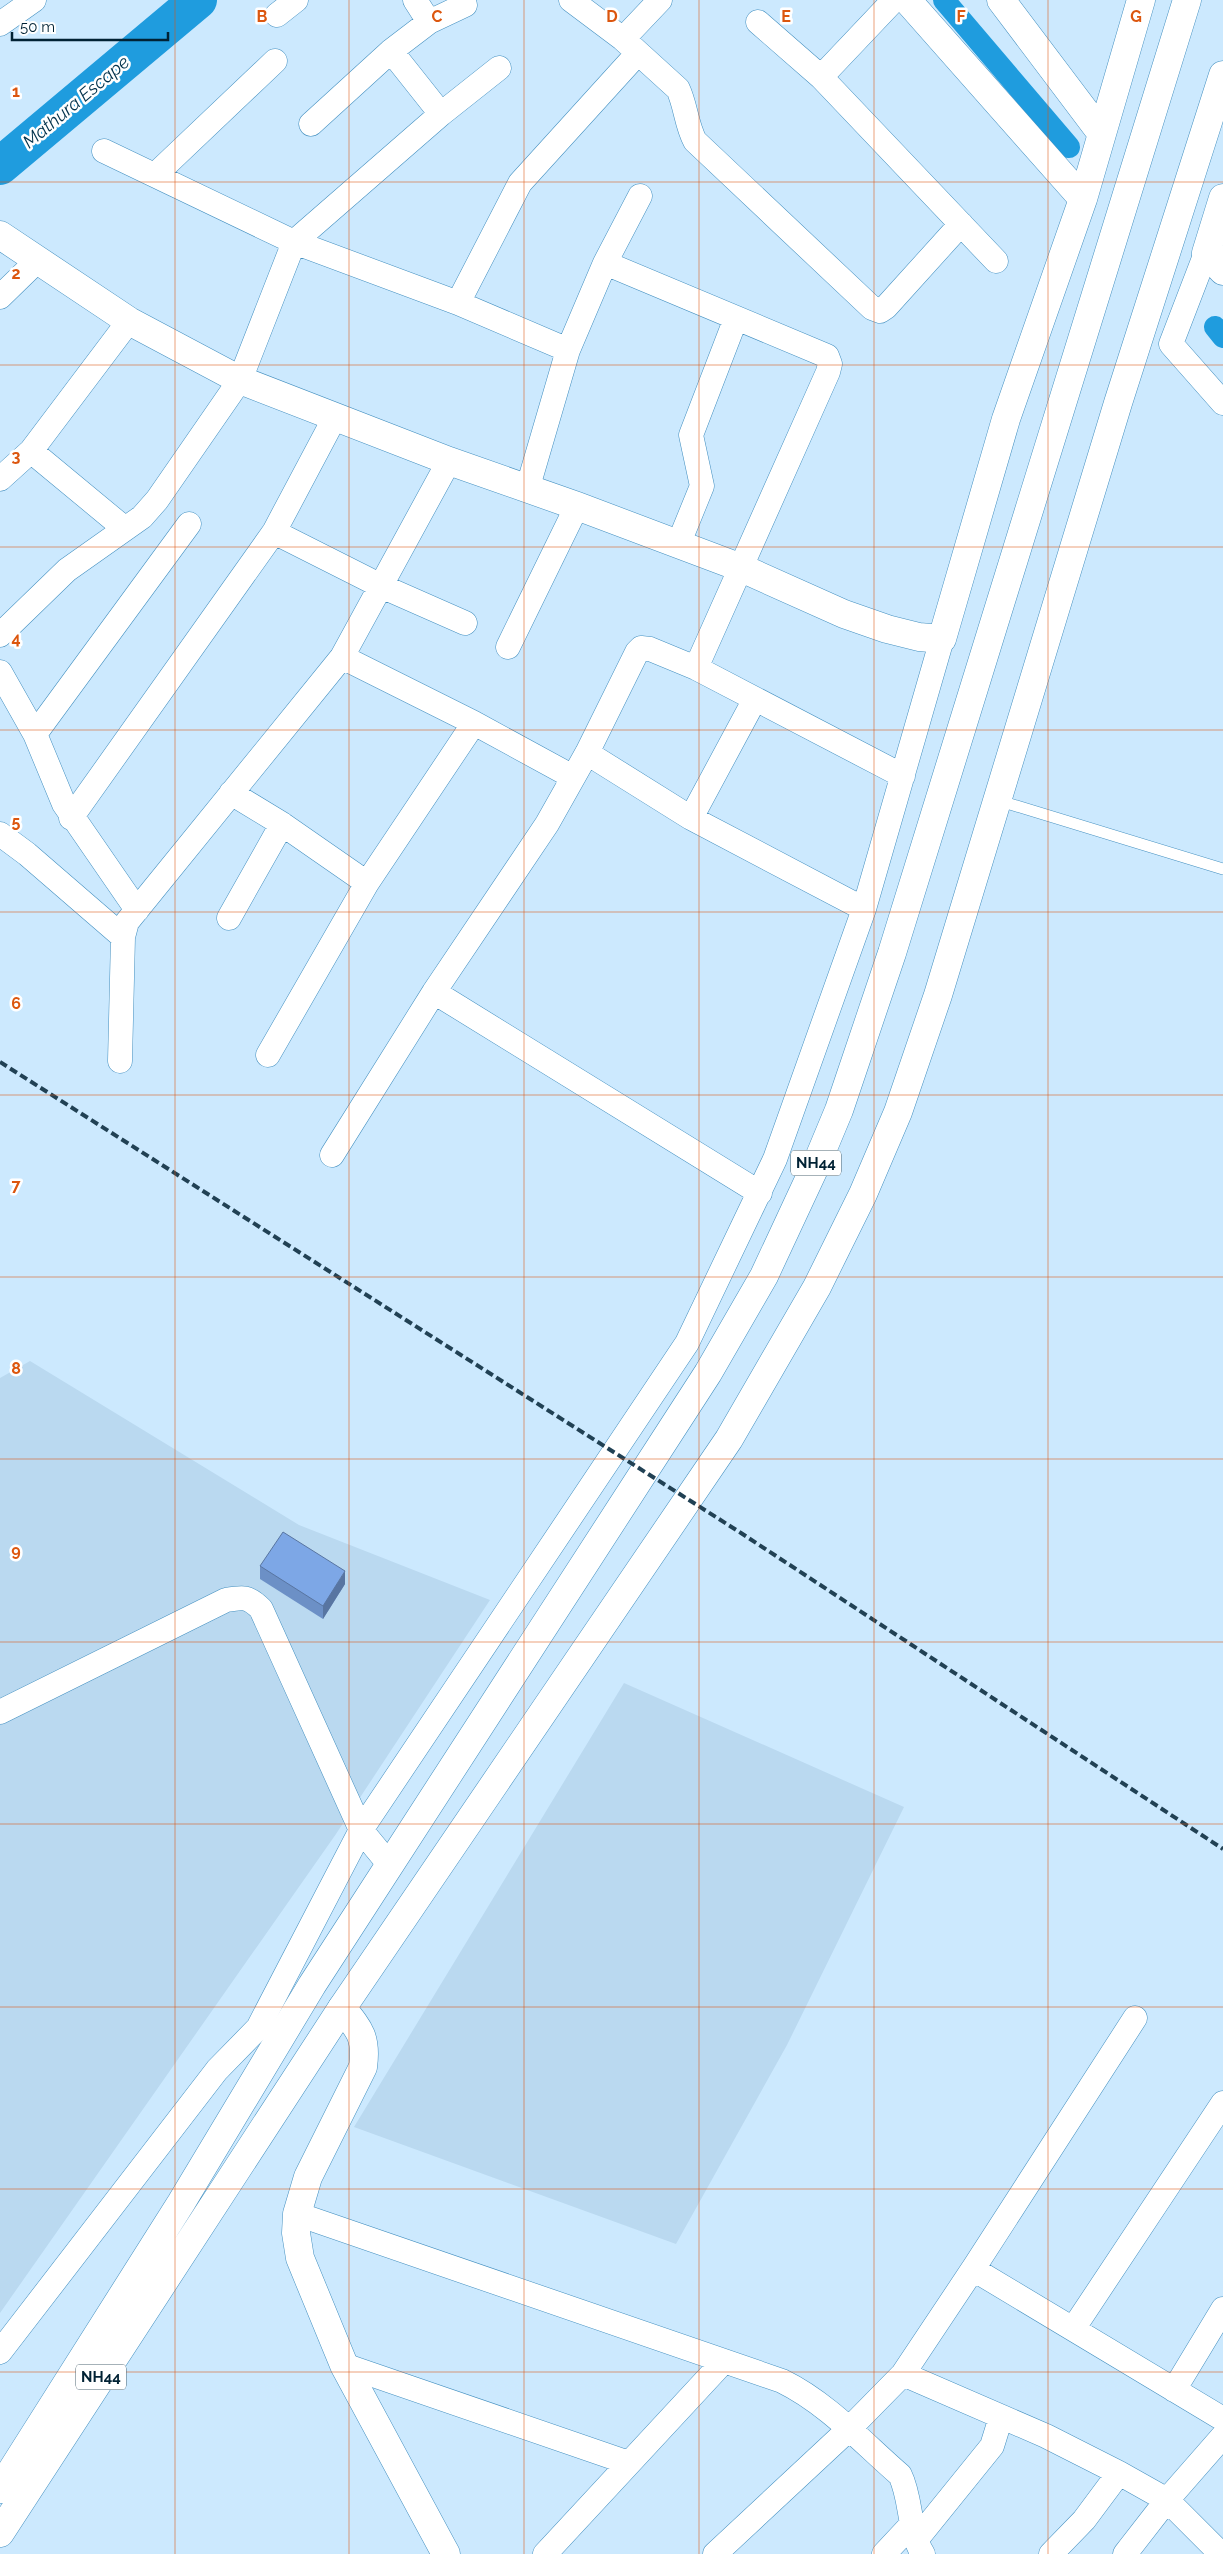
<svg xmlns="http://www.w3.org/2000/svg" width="1223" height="2554" font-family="Raleway,sans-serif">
	<rect width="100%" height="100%" fill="#cce9fe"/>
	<path fill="#bad9f0" d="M30,1361L299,1525L490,1600L336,1834L0,2313V1378Z
		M624,1683L904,1807L787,2045L676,2244L354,2127Z"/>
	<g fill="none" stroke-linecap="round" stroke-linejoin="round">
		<path stroke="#1f9cde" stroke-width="22" d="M944,0L1069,147
			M1215,327L1223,337"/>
		<path stroke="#1f9cde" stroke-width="38" d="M0,166L198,0"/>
		<defs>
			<path id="service" d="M997,800L1223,869"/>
			<path id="minor" d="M415,0L429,22
				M571,0L623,39L678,89C686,106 686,124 695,141L872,308L880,311L886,307L961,224
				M277,15L296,0
				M758,22L821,77L996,261
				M0,24L34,0
				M623,39L660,0
				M391,51L441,114
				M821,77L894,0
				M311,124L391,51L429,22L465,5
				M104,151L294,242L458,303L568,350
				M155,175L275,61
				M1221,258L1206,253L1171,344L1223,403
				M605,263L827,356L830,364L828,372L696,668
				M0,297L38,260
				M458,303L520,183L638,53
				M31,451L124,528
				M0,479L31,451L129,321
				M527,490L568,350L605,263L640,196
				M274,532L381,586L465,623
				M678,545L702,486L691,435L736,318
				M0,635L67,570L142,517L157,500L240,380L294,242L441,114L499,68
				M508,647L577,506
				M342,657L474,723L573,777
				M0,672L35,734L64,804L137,910
				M35,734L189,524
				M587,753L691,818L864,909
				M231,793L282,824L367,883
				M71,818L274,532L335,417
				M691,818L755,699
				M0,834L27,854L123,937
				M229,918L282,824
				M434,992L760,1193
				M268,1055L367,883L474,723
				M120,1061L123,937L127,922L342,657L449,461
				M332,1155L434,992L547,824L587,753L637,652L641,648L650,649L696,668L903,776
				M0,1712L226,1600C243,1597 248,1596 261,1609L361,1830L389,1864
				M297,2214L782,2381C827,2403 862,2442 900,2475C912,2499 908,2531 923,2554
				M973,2269L1135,2018
				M1073,2329L1223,2103
				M0,2352L217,2070L258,2028L361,1830L687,1343L775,1159L864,909L942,639
				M344,2365L629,2463
				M903,2374L1046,2436L1119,2473L1167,2500L1221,2554
				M1174,2390L1223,2309
				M916,2540L992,2446L1001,2417
				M545,2554L724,2361
				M715,2554L848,2430L903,2374L973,2269L1223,2419
				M884,2554L913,2523
				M1051,2554L1084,2520L1119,2473
				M1125,2554L1167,2500L1223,2436"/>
			<path id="tertiary" d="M907,0L1083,199
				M1001,0L1102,134
				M1223,198L1206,253L1223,271
				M0,235L129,321L240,380L449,461L577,506L739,567L844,614L887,629L919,637L942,639L1006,419L1083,199L1141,0
				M342,2008C360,2030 367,2038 363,2067L308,2177L297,2214L296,2233L300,2258L344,2365L446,2554"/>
			<path id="trunk" d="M0,2489L181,2203L312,1985L708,1373L764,1276L819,1158L839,1110L892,953L1187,0
				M0,2533L342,2008L729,1439L817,1287L863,1194L898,1112L938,995L1118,403L1223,75"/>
		</defs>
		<use href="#service" stroke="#4490c0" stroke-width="12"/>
		<use href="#minor" stroke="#4490c0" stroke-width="25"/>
		<use href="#tertiary" stroke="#4490c0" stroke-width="29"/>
		<use href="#trunk" stroke="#4490c0" stroke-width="29"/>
		<use href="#service" stroke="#fff" stroke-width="11"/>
		<use href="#minor" stroke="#fff" stroke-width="24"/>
		<use href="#tertiary" stroke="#fff" stroke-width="28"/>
		<use href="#trunk" stroke="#fff" stroke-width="28"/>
		<path stroke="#214154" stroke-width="4" stroke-dasharray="8 4" stroke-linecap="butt" d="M0,1062L741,1533L1223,1849"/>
	</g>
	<path fill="#6c90c6" d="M260,1566L345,1584L323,1619L260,1579Z"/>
	<path fill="#5875a1" d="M345,1571V1584L323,1619V1606Z"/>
	<path fill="#7da7e6" stroke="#5875a1" d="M283,1532L345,1571L323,1606L260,1566Z"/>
	<path fill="none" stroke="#dc560e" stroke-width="1" stroke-opacity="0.55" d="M175,0V2554M349,0V2554M524,0V2554M699,0V2554M874,0V2554M1048,0V2554M0,182H1223M0,365H1223M0,547H1223M0,730H1223M0,912H1223M0,1095H1223M0,1277H1223M0,1459H1223M0,1642H1223M0,1824H1223M0,2007H1223M0,2189H1223M0,2372H1223"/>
	<g text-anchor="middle" stroke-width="5" stroke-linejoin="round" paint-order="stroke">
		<g fill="#fff" stroke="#4d6471" stroke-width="1">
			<rect x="791" y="1150.5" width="50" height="25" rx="4"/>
			<rect x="76" y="2364.5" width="50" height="25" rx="4"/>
		</g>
		<g font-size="15" font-weight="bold" fill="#012234">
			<text x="816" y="1168">NH44</text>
			<text x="101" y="2382">NH44</text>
		</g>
		<g font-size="18" font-style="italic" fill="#00314b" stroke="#fff">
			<text transform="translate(76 102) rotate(-40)" y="6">Mathura Escape</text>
		</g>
	</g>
	<g font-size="16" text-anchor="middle" font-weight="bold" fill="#dc560e" stroke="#fff" stroke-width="5" stroke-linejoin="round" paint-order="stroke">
		<text x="262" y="22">B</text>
		<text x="437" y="22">C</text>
		<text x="612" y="22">D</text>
		<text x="786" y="22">E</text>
		<text x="961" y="22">F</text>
		<text x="1136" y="22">G</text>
		<text x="16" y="97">1</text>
		<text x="16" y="279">2</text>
		<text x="16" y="462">3</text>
		<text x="16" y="644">4</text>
		<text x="16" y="827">5</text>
		<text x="16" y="1009">6</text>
		<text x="16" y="1191">7</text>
		<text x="16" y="1374">8</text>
		<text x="16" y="1556">9</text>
	</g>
	<path d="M12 32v8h156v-8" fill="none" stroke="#012234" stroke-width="2.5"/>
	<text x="20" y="32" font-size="15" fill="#012234" stroke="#ffffff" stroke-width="4" paint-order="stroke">50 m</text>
</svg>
